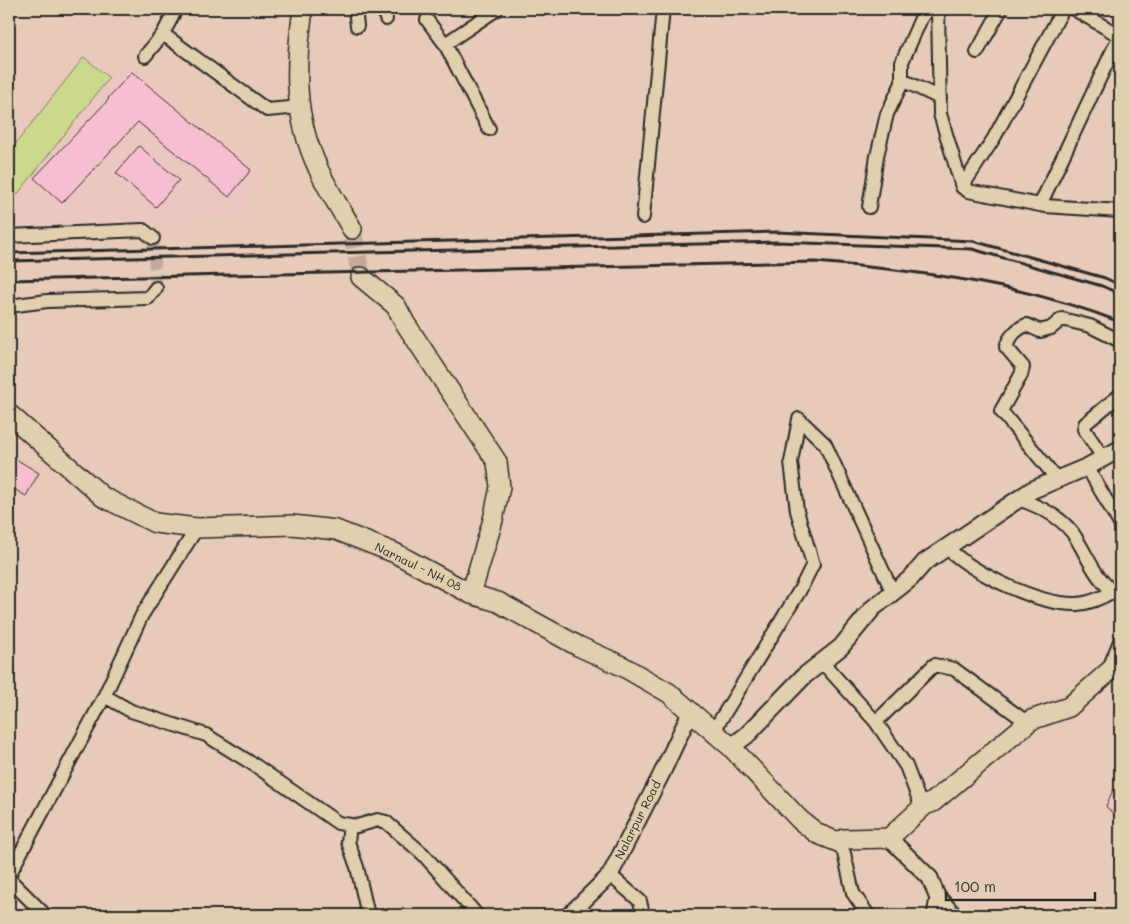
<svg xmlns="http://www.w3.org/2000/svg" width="1129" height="924" font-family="Mali,sans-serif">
	<rect width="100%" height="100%" fill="#e8cab8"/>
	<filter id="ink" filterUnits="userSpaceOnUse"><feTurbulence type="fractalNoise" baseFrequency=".02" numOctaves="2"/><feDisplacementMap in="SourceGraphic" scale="10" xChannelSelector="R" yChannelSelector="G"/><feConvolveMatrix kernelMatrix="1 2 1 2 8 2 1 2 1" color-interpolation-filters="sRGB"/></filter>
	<g filter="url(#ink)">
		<path fill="#ecc6c0" d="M90,53L113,74L126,59L266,175L238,219L35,225L9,221V146L83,54Z"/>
		<path fill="#cad98c" stroke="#7a825c" d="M84,57L109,78L9,205V152Z"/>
		<path fill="#f7bed1" stroke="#2b2b2b" d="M132,72L251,170L229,197L138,122L62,203L34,178L109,99L108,98Z
			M139,146L179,180L156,207L116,173Z
			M9,455L39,473L26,496L9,486Z
			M1120,786V822L1106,806L1113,790Z"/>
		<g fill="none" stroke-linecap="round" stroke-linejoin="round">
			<path stroke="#c2aa9c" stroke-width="12" stroke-dasharray="12 6" stroke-linecap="butt" d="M153,238L156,288"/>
			<path stroke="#c2aa9c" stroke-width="19" stroke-dasharray="19 9" stroke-linecap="butt" d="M352,229L361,277"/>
			<defs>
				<path id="minor" d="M355,9L357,26
					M385,9L386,19
					M938,9L940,114L962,187L968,191L1045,206L1120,211
					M1074,9L1120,36
					M427,20L445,44L489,129
					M163,34L267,110L300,107
					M445,44L497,9
					M977,52L1001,9
					M145,56L163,34L176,9
					M902,80L940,98
					M962,187L994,138L1063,9
					M1040,205L1120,35
					M869,207L877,156L887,114L902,83V62L922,16L930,9
					M643,217L663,9
					M9,236L143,230L153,238
					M9,306L47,301L148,298L156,288
					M799,419L825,444L893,593
					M1104,459L1084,429L1085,424L1120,395
					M1087,467L1120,524
					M1057,479L1001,411L1021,375L1023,367L1006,347C1009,337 1017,328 1027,325L1040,331L1051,328L1062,319L1090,326L1120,341
					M1018,499C1039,506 1064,518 1076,538C1089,559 1097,583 1120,596
					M948,549C976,574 1038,605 1077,604C1091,603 1102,598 1113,591
					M822,662L876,722L906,766L922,808
					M1107,673L1120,641
					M103,699L108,698L131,711L206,735L256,766L338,823L357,826L378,820L386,822L423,854L477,915
					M876,722L934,665L954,669L1028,723
					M713,732L800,590L813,564L797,511L791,462L799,419
					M350,825L348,842L357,867L368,915
					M838,842L844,853L853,893L868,915
					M9,875L103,699L142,615L197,528
					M610,875L640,901L643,915
					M9,879L45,915
					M935,892L956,915"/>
				<path id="tertiary" d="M889,838L930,878L938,899L935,915
					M569,915L610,875L662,773L690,713"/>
				<path id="secondary" d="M731,747L747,735L804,676L841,647L873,608L910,579L925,562L1032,490L1087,467L1120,449"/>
				<path id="primary" d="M303,9C295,65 293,115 318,168C327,189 341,209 352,229
					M361,277L396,306L405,323L497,462L500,487L493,520L471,594
					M9,414L103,497L155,523L197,528L292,525L336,530L395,553L471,594L498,602L578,646L622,666L669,693L731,747L800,820L818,834L838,842L844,839L889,838L925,805L933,802L1031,720L1069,707L1114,667L1120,665"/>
			</defs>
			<use href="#minor" stroke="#2b2b2b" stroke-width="16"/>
			<use href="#tertiary" stroke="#2b2b2b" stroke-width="19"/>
			<use href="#secondary" stroke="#2b2b2b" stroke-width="20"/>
			<use href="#primary" stroke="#2b2b2b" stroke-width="22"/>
			<use href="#minor" stroke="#e1cfad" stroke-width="12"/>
			<use href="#tertiary" stroke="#e1cfad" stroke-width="15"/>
			<use href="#secondary" stroke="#e1cfad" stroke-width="16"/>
			<use href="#primary" stroke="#e1cfad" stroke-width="19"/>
			<path stroke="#2b2b2b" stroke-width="3" d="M9,253L777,232L973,241L1105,278L1120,285
				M9,261L777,242L972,249L1102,286L1120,294
				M9,280L815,262C921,271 1020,283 1120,322"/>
		</g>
	</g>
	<g text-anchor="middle" stroke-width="4" stroke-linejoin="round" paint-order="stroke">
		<g font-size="12" fill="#2b2b2b" stroke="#e1cfad">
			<text transform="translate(418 567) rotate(26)" y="4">Narnaul - NH 08</text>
			<text transform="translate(638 820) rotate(-63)" y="4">Nalarpur Road</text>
		</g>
	</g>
	<rect width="1129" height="924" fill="none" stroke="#e1cfad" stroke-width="30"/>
	<rect x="15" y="15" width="1099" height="894" fill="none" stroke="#2b2b2b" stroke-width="2" filter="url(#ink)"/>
	<path d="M946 892v8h149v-8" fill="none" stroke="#2b2b2b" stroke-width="2.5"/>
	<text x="954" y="892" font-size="15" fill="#2b2b2b" stroke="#e1cfad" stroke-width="4" paint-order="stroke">100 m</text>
</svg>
